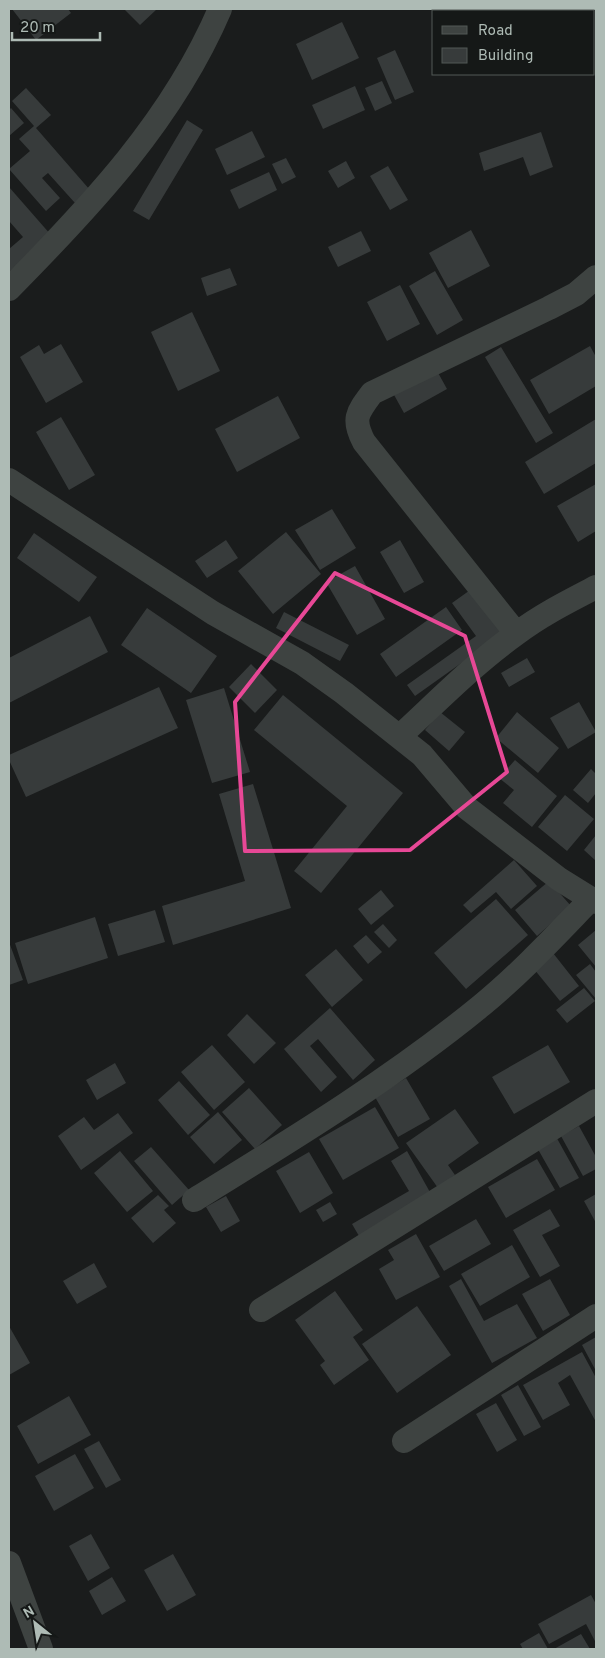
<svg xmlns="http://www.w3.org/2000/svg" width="605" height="1658" font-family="Overpass,sans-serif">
	<rect width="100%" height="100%" fill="#1a1c1c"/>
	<path fill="#373b3b" d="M12,9H68L71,13L36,40Z
		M124,9H157L140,25Z
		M566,9H587L583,11H568Z
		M342,22L359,58L312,80L296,44Z
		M395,50L414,92L395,100L377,58Z
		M382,81L392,103L375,111L365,88Z
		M355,86L365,110L323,129L312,105Z
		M26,88L51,115L36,128L90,190L75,203L48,173L42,178L60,198L46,211L9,169L30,151L19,139L34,126L12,101Z
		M11,108L24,123L9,136V110Z
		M187,120L203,130L149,220L133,211Z
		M252,131L265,157L227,175L215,149Z
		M541,132L553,167L530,176L523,157L484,171L479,153Z
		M286,158L296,177L282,184L272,164Z
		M346,161L355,178L338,188L328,171Z
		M388,166L408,200L390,210L370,176Z
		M269,172L277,190L239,209L230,190Z
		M9,187L51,235L9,272V249L23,237L9,221Z
		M471,230L490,266L448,288L429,253Z
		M361,231L371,251L338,267L328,247Z
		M230,268L237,285L207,296L201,278Z
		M435,271L463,320L437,335L409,286Z
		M400,285L420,324L387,341L367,302Z
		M192,312L220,371L178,391L151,332Z
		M61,344L83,382L46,403L20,357L39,345L44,354Z
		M590,346L596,357V386L549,414L530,380Z
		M501,347L553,433L536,443L485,357Z
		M436,369L447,389L404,413L393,393Z
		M278,396L300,438L237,472L215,429Z
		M61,417L95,475L69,490L36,432Z
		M596,419V463L544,494L525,462Z
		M596,484V531L578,542L557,506Z
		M332,509L356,548L320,570L295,530Z
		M286,532L321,574L273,614L238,571Z
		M34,533L97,577L79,602L17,558Z
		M226,540L238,558L207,578L195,561Z
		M400,540L424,582L404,593L380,552Z
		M355,566L385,619L357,635L326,582Z
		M473,588L505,632L415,696L407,685L476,636L452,603Z
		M446,607L462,630L396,677L380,654Z
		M147,608L217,656L191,693L121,645Z
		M284,612L349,645L340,661L276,628Z
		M90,616L108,652L9,703V658Z
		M527,658L535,672L509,687L501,673Z
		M251,664L277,690L255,713L229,687Z
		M159,687L178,728L26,797L9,760V755Z
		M224,688L250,772L212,783L186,700Z
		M283,695L403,793L321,893L294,871L347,806L254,730Z
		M579,702L596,732L568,749L550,718Z
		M440,712L465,732L449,751L425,730Z
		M517,712L559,748L538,773L496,738Z
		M515,760L557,796L532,827L503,803L514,790L499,778Z
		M591,769L596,774V793L588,803L573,790Z
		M253,784L291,908L173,945L162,906L245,881L219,794Z
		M565,795L594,819L567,851L538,827Z
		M596,835V861L584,850Z
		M514,860L537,886L511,909L496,892L471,913L463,905Z
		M549,881L571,906L537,936L515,910Z
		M381,890L394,906L371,925L358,909Z
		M496,899L528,935L466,989L434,953Z
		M155,910L165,942L118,956L108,924Z
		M95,917L108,958L28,984L15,943Z
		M383,924L397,940L389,948L374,932Z
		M596,930V967L578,945Z
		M366,935L382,952L368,964L353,946Z
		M9,942L23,980L9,985Z
		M336,949L363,980L332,1007L305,975Z
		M553,953L579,986L560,1001L534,969Z
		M590,964L596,972V999L576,975Z
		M584,988L595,1001L567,1023L556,1010Z
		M330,1008L375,1060L353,1080L318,1039L310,1046L337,1077L321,1092L284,1049Z
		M247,1014L276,1043L254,1064L227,1035Z
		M212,1045L245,1082L214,1110L181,1072Z
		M548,1045L570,1082L514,1114L492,1077Z
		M115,1063L126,1083L97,1100L86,1080Z
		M406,1078L430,1119L398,1137L375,1097Z
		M179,1081L210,1115L188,1135L158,1100Z
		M249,1088L282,1125L255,1149L222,1112Z
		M375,1107L399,1148L343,1180L319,1139Z
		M455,1109L479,1143L448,1165L455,1175L438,1188L406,1143Z
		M218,1112L242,1140L214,1164L190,1137Z
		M118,1113L133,1133L81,1170L58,1136L84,1117L94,1130Z
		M579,1126L596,1157V1169L583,1176L561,1136Z
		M554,1133L579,1178L560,1188L535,1144Z
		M151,1147L189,1190L172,1205L134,1161Z
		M120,1151L153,1191L127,1212L94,1173Z
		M407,1151L431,1194L359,1236L352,1224L409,1191L391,1161Z
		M309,1152L333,1193L300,1213L276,1171Z
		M537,1159L555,1190L506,1218L488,1187Z
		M596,1194V1223L584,1201Z
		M158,1195L169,1206L164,1210L176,1223L153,1243L131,1218Z
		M226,1196L240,1221L221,1232L206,1207Z
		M330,1202L337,1214L323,1222L316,1210Z
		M550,1209L560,1226L542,1235L560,1266L540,1277L513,1230Z
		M476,1219L491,1244L444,1271L429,1246Z
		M416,1234L440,1277L396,1300L379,1269L394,1260L388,1250Z
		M512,1245L530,1277L480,1306L461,1274Z
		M94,1263L107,1287L77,1304L63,1281Z
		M461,1279L484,1321L517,1304L537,1338L492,1363L449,1286Z
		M550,1279L570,1315L543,1331L522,1294Z
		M335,1291L363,1330L353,1337L369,1360L334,1385L320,1365L325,1361L295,1320Z
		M417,1306L451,1355L397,1393L362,1344Z
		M9,1326L30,1363L9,1375Z
		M596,1337V1371L582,1345Z
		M582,1352L596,1378V1422L570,1375L558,1383L570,1405L543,1420L523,1385Z
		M518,1385L541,1427L524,1436L501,1395Z
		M69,1396L91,1435L38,1464L17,1426Z
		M496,1403L517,1440L497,1452L476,1414Z
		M99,1441L121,1480L106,1488L84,1449Z
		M75,1454L94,1488L54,1511L35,1476Z
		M91,1534L110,1568L88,1581L69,1546Z
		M173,1554L196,1595L167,1611L144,1570Z
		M112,1577L126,1601L102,1615L89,1591Z
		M591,1595L596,1604V1643L586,1624L549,1644L538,1624Z
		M539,1633L548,1649H523L520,1644Z
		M581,1634L590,1649H554Z"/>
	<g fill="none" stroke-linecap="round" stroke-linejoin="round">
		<path stroke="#3e4341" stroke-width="24" d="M9,289C92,205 173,119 220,9
			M9,480L213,613L302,663L344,693L422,755L467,808L559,879L596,902
			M516,633L364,442C352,419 357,413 372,393L549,308L576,294L596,277
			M400,736C438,701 474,664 516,634C541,615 569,601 596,587
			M194,1200C293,1139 393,1078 482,1005C521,973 556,935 591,899
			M261,1310L596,1101
			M404,1441L596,1316
			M9,1563L41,1649"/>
	</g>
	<path fill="none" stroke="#e74896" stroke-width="4" stroke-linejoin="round" d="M335,573L465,636L507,772L410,850L245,851L235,702Z"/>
	<rect width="605" height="1658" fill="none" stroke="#aebbb5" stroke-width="20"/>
	<rect x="432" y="10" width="162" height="65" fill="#151817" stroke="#525956"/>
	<rect x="442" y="26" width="25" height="8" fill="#3e4341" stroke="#525956"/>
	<text x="478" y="35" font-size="15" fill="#aebbb5">Road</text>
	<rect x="442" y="48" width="25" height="15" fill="#373b3b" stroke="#525956"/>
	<text x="478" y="60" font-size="15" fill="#aebbb5">Building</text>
	<g transform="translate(35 1623) rotate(330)" stroke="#151817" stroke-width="4" paint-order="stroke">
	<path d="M0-4L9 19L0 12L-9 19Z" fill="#aebbb5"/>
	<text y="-8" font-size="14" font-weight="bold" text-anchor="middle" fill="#aebbb5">N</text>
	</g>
	<path d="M12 32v8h88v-8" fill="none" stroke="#aebbb5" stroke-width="2.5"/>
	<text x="20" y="32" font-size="15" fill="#aebbb5" stroke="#151817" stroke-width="4" paint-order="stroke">20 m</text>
</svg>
